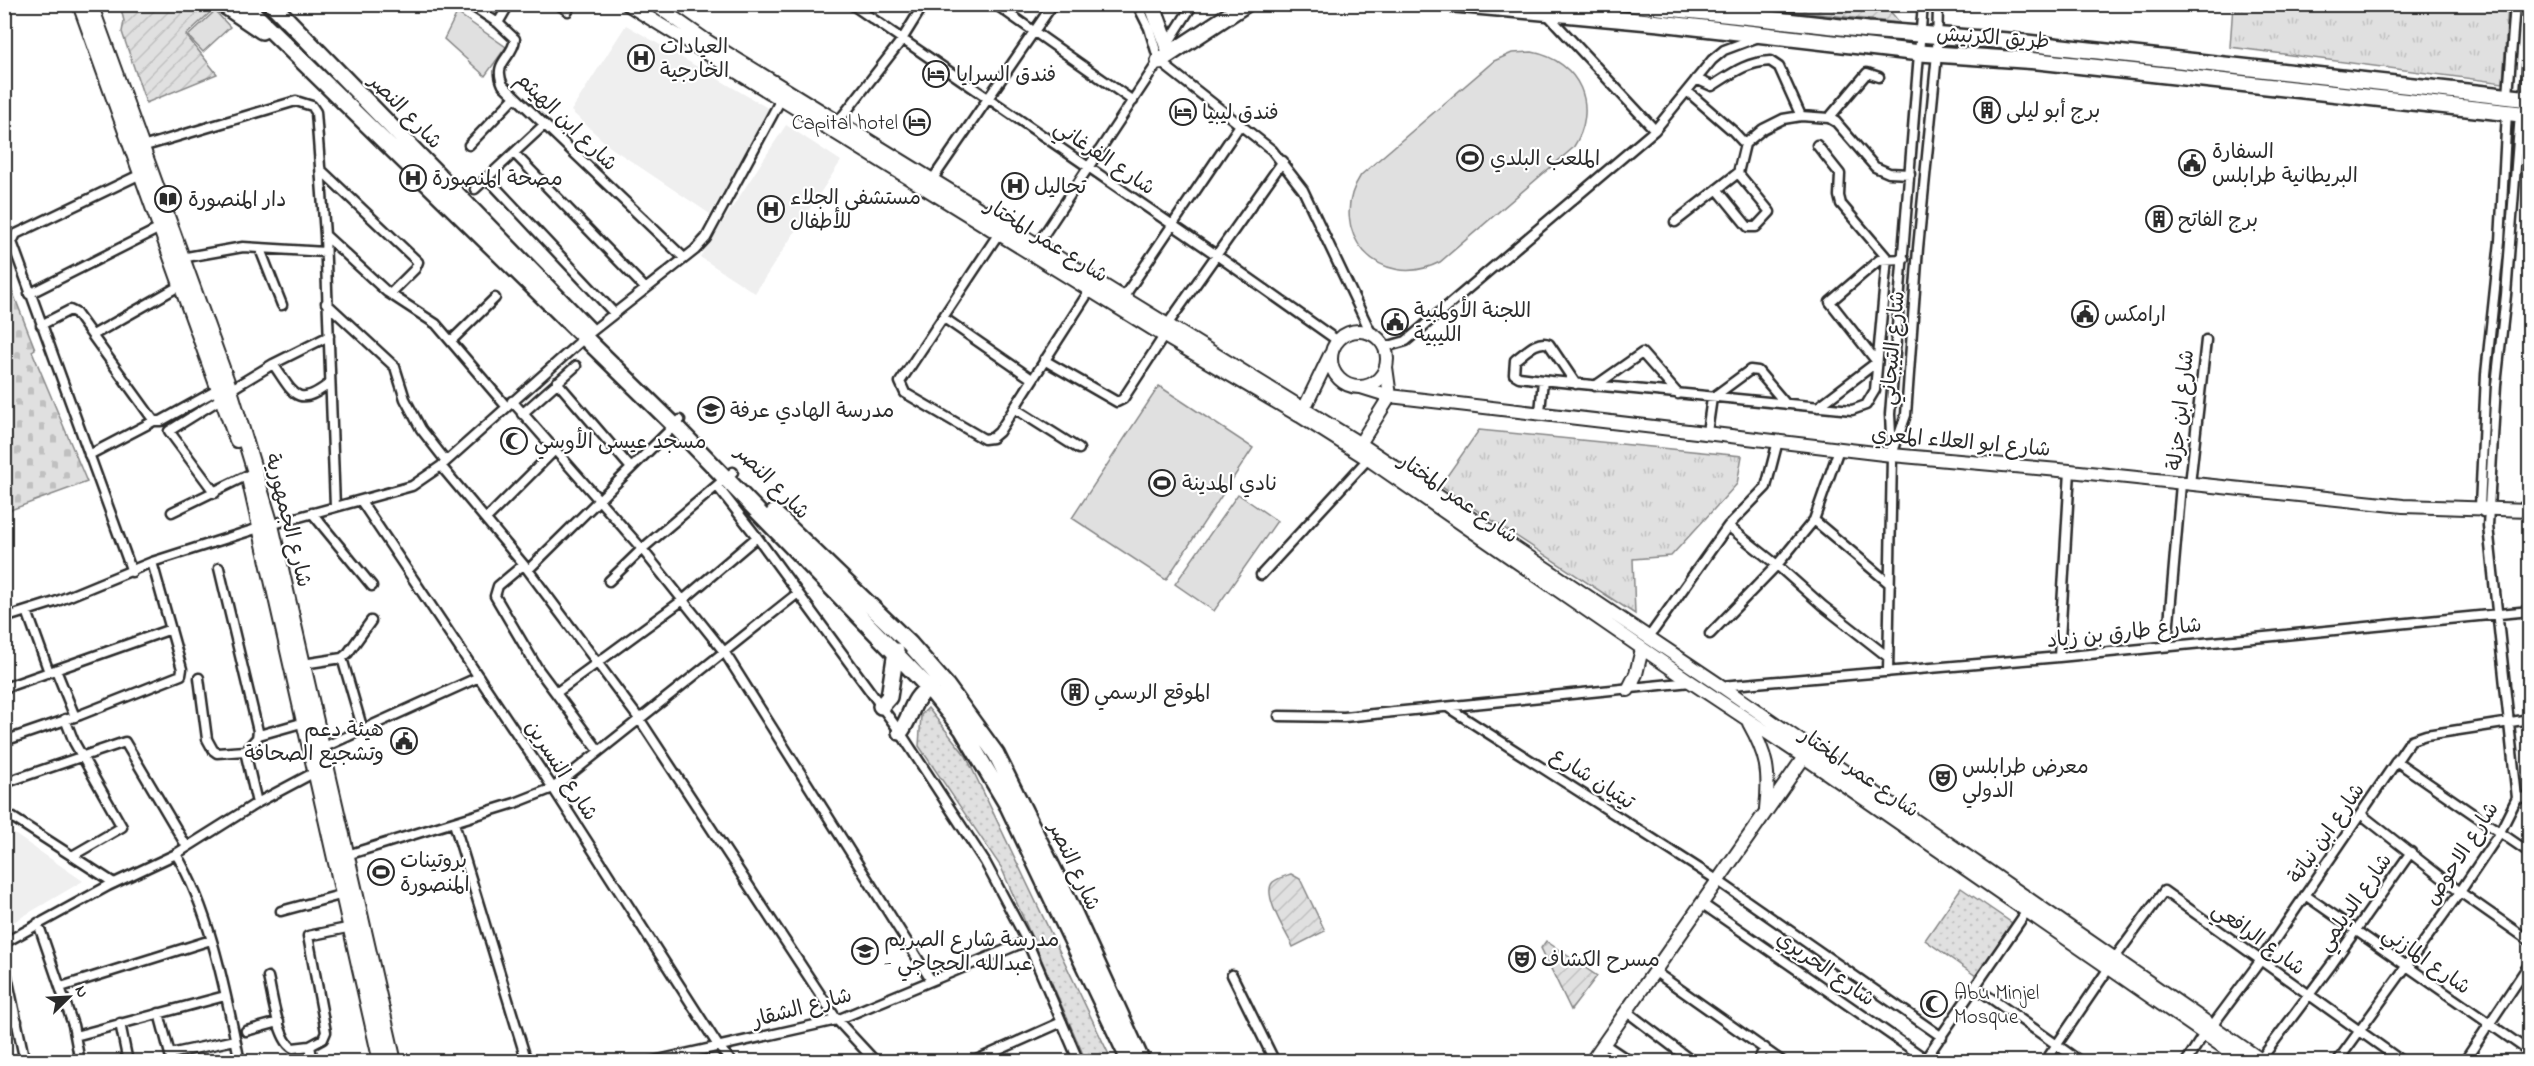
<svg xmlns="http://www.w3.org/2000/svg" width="2534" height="1066" font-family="'Indie Flower','Playpen Sans Arabic',sans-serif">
	<defs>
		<pattern id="grass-dots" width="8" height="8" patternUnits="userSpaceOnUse" patternTransform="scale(1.5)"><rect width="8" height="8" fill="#e0e0e0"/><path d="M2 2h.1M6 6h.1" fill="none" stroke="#c0c0c0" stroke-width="1.8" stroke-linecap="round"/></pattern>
		<pattern id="cemetery-stones" width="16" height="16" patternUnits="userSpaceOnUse" patternTransform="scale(1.5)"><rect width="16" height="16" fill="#e0e0e0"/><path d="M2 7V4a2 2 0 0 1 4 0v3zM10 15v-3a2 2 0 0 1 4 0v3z" fill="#c0c0c0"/></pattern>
		<pattern id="park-tufts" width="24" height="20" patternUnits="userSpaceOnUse" patternTransform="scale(1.5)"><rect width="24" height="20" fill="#e0e0e0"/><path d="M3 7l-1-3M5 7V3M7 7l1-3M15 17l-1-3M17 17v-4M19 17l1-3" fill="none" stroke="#c0c0c0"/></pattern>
		<pattern id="garden-furrows" width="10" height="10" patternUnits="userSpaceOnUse" patternTransform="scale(1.5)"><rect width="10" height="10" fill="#e0e0e0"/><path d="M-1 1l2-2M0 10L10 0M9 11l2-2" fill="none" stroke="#c0c0c0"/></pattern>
	</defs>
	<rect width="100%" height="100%" fill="#fff"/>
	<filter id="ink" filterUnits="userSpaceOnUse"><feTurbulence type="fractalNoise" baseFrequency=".0167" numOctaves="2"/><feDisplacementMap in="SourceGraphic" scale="12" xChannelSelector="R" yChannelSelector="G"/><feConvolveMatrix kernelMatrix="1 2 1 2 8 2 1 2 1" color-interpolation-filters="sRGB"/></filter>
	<g filter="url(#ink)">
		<path fill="#efefef" d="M626,25L771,110L710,214L610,147L571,111Z
			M786,125L841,161L755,293L700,257Z
			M4,827L83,881L5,927H4Z"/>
		<path fill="url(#grass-dots)" stroke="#868686" stroke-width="1.5" d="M928,708L966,756L1112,1061H1086L1001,867L919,746L921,715Z
			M1961,888L2012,923L1976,976L1925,940Z"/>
		<path fill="url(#cemetery-stones)" stroke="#868686" stroke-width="1.5" d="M4,270L35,349L32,351L87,482L5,512Z"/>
		<path fill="url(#park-tufts)" stroke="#868686" stroke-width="1.5" d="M2233,5H2508L2503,83L2230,47Z
			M1479,430L1742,456L1737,484L1671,556L1633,559L1635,614L1440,486Z"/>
		<path fill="url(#garden-furrows)" stroke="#868686" stroke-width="1.5" d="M210,5L215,8L186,35L217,74L146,103L122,32L124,21L120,5Z
			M1737,5H1885L1900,23Z
			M1291,874L1300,879L1325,931L1293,947C1287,934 1261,894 1273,882C1278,878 1285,876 1291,874Z
			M1546,941L1597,976L1571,1010L1541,948Z"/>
		<path fill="#e0e0e0" stroke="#868686" stroke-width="1.5" d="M215,11L230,27L203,52L188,36Z
			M457,13L506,47L485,76L444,39Z
			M1532,52C1580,61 1600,107 1573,148L1440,262C1380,293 1324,232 1361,175L1494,61L1512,53Z
			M1159,386L1253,448L1166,580L1072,518Z
			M1238,494L1277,521L1214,611L1175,584Z"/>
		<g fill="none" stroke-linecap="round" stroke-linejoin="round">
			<defs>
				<path id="street" d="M469,4L498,23L515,39C513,58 492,62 503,85L684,258
					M558,4L568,11
					M851,4L1215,254L1338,341
					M995,4L1133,101
					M1137,4L1149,28L1159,61L1272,150L1303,190L1371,333
					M1547,14L1655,130
					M498,23L509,4
					M1167,45L1193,4
					M1696,79L1712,86C1733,73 1744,63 1770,61L1779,67L1801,116
					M1687,91L1733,131L1745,144
					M2508,96L2515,4
					M2525,99L2530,24
					M1829,118L1867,73L1879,77
					M838,122L901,41L924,4
					M469,145L515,97
					M142,147L296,101L312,106L316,112L325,235L335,507
					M514,153L645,288
					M321,170L418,262L415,269L390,294
					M487,178L614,313
					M932,180L1053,4
					M475,189L544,125
					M1717,189L1748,227H1756L1770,212L1738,173
					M1675,222L1738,173L1745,144L1763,129L1783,119L1801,116L1829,118L1836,122L1875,167L1889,173L1910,174
					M999,233L900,382L905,393L984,439L992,438L999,432L1090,290
					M325,235L387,292L436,324L506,406
					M1035,248L1160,59
					M260,249L282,305
					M181,258L243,247L325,252
					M29,294L160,228
					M1123,298L1240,125
					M326,303L395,367L405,399L421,429L446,461
					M944,318L1032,379
					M41,325L70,310L76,313L154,421H161L219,389
					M1167,325L1283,161
					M93,335L181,285
					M451,341L495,298
					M1385,347L1406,341L1655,130L1712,60L1724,50L1756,38
					M1044,360L1117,402L1123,399L1164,336
					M273,364C293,392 296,410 330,383
					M557,382L631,468
					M1576,384L1549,344C1537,339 1525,353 1515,360L1514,374L1519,377L1551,381L1852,410L1866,405L1875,390L1887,258L1841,204L1839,196L1840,174L1817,145
					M1595,386L1642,353L1678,394
					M230,390L273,364L329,336
					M512,401L642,549L725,653L931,980
					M1818,407L1877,362L1830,302L1879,260L1904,259
					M1014,408L1079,449
					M1540,412L1543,380
					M522,414L576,366
					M1707,432L1712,398L1750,370L1758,371L1786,404
					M1839,449L1814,520L1777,565L1823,606L1888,657
					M1894,449L1906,415L1918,248L1937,54L1938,4
					M89,455L154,421
					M441,466L528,570L640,720L837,1020L876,1062
					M2190,484L2206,340
					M717,486L757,537L900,732L985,862L1027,941L1079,1062
					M215,493L169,431L222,398
					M361,501L553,788L719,1047L732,1062
					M172,512L248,475
					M2483,512L2480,507L2486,374L2500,241L2507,112
					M312,513L372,586
					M487,518L554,451
					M1814,520L1890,584
					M523,565L498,586L495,596L538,669L599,751
					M219,568L258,731L257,738L245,751L257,803
					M528,570L680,420
					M132,572L12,242L16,234L141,174
					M1261,575L1368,459
					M609,581L642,549L733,472
					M27,611L49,672
					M4,618L55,602L152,562L259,528L412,486L441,466L591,332L695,250L706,238L781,99
					M1710,634L1777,565L1728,526L1766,487L1778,441
					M1649,637L1728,526
					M2167,646L2181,484
					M2059,657L2070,471
					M342,658L363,730
					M303,664L342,658L348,653L371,621
					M56,670L75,717
					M1888,672L1892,455L1890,414L1923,4
					M199,678L207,739L213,750L217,753L245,751
					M1721,686L2059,657L2530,611
					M4,688L171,629
					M556,693L683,600L757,537
					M1449,708L1717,880L1942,1037
					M1279,716L1344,717L1691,682
					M65,719L74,742L122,827L72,856
					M259,735L305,722
					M4,741L80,715L181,675L182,669L152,562
					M322,748L479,677
					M2396,761L2530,853
					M4,783L125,742L187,847
					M2517,798L2530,797
					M4,812L114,883
					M2362,815L2460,892L2530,941
					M454,823L527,1062
					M176,854C211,912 226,995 240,1062
					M347,855L515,803L553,788L798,593
					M2305,895L2530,1052
					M1701,903L1930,1062
					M281,911L344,894
					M38,923L73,1025L80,1062
					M4,943L108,886L176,854L257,803L317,771
					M2114,959L2164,891L2403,1062
					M4,962L25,1062
					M1654,971L1783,1062
					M1232,975L1275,1062
					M268,977C272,993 278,1041 293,1048L310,1046
					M61,987L211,940
					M1975,987L2081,1062
					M1626,1011L1693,1062
					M159,1013L172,1062
					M4,1022L17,1021
					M120,1023L128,1062
					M2212,1026L2261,960L2411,740L2426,735L2530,719
					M246,1031L279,1022
					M75,1036L225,996
					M1604,1044L1631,1062
					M170,1054L235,1040
					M2261,1059L2332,964L2411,852
					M1924,1061L2029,908
					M313,1062L310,1046L323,1039L326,1032L308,936L352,927
					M649,1062L837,1020L1027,941
					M972,1062L1062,1022
					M1757,1062L1765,1048
					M2045,1062L2109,968
					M2186,1062L2204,1034
					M2337,1062L2460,892L2499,834L2517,798L2488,526L2496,385L2506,295L2520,114
					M2464,1062L2530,963"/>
				<path id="secondary" d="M627,4L1164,336L1300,416L1368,459L1691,682L1804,757L2245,1062
					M654,4L704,39L1359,443L1721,686L2264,1062
					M1331 359a28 28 0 1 1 56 0a28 28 0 1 1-56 0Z
					M1361,387L1390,396L1892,455L2070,471L2403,506L2530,510
					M1301,415L1330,355
					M1356,450L1390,396L1386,367
					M1628,690L1636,674L1642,649
					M1749,723C1767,755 1770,772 1766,809
					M1591,1062L1809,750"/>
				<path id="primary" d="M80,4L237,440
					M90,4L230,390L271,525L394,1062
					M249,478L381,1062"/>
				<path id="highway" d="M222,4L262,31
					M244,4L674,425L929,688L962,729L1008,806L1130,1062
					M272,4L588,329
					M1152,4L1167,45
					M1454,4L1660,23L1920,53L2038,61L2530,115
					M1632,4L1868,30L2008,41L2530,99
					M1159,61L1246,4
					M774,513L910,644L946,685L996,754L1064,891L1142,1062
					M881,706L889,697L896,651
					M900,732C912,717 911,698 929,688"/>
			</defs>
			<use href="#street" stroke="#2b2b2b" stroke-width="13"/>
			<use href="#secondary" stroke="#2b2b2b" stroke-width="16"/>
			<use href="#primary" stroke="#2b2b2b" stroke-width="18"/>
			<use href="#highway" stroke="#2b2b2b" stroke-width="20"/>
			<use href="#street" stroke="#fff" stroke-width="8"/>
			<use href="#secondary" stroke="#fff" stroke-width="12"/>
			<use href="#primary" stroke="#fff" stroke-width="14"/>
			<use href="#highway" stroke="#fff" stroke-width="15"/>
		</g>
	</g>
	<defs>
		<symbol id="hospital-ring" viewBox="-11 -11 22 22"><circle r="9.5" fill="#fff" stroke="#2b2b2b" stroke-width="1.5"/><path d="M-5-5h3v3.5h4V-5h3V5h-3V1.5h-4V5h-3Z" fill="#2b2b2b"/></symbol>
		<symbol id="hotel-ring" viewBox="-11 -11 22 22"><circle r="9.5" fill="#fff" stroke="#2b2b2b" stroke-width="1.5"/><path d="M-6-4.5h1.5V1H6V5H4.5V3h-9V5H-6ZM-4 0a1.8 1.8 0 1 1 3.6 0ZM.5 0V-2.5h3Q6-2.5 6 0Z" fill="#2b2b2b"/></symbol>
		<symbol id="building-ring" viewBox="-11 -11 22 22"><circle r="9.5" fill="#fff" stroke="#2b2b2b" stroke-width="1.5"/><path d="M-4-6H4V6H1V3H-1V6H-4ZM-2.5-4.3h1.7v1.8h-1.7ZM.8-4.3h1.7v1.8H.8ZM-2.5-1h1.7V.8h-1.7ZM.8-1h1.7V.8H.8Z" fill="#2b2b2b"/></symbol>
		<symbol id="stadium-ring" viewBox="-11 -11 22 22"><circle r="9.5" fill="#fff" stroke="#2b2b2b" stroke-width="1.5"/><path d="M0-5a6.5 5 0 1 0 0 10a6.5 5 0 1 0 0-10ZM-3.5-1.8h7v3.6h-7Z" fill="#2b2b2b"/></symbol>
		<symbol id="civic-ring" viewBox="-11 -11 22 22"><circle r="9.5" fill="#fff" stroke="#2b2b2b" stroke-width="1.5"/><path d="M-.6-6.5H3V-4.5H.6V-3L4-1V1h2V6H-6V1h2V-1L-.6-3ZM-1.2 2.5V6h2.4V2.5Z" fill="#2b2b2b"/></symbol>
		<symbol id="library-ring" viewBox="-11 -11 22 22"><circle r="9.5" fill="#fff" stroke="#2b2b2b" stroke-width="1.5"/><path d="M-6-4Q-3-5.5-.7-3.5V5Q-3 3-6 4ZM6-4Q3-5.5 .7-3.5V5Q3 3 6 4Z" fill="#2b2b2b"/></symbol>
		<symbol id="school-ring" viewBox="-11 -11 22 22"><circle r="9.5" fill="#fff" stroke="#2b2b2b" stroke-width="1.5"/><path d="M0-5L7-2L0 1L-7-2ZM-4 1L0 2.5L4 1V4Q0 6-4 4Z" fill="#2b2b2b"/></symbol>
		<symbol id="mosque-ring" viewBox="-11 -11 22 22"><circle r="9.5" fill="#fff" stroke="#2b2b2b" stroke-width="1.5"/><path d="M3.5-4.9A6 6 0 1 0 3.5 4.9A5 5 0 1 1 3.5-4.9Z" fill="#2b2b2b"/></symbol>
		<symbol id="theatre-ring" viewBox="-11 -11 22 22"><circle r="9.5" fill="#fff" stroke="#2b2b2b" stroke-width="1.5"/><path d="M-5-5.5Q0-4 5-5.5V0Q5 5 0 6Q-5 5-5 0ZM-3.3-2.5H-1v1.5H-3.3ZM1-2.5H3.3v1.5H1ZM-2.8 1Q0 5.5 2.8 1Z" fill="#2b2b2b"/></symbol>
	</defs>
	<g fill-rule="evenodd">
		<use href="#hospital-ring" x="626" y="43" width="30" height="30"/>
		<use href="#hotel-ring" x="921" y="59" width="30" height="30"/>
		<use href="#building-ring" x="1972" y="95" width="30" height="30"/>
		<use href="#hotel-ring" x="1168" y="97" width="30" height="30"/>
		<use href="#hotel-ring" x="902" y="107" width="30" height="30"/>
		<use href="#stadium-ring" x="1455" y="143" width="30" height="30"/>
		<use href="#civic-ring" x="2177" y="148" width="30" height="30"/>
		<use href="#hospital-ring" x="398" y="163" width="30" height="30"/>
		<use href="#hospital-ring" x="1000" y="171" width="30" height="30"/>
		<use href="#library-ring" x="153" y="184" width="30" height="30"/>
		<use href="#hospital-ring" x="756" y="194" width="30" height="30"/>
		<use href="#building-ring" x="2144" y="204" width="30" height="30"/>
		<use href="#civic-ring" x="2070" y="299" width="30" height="30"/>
		<use href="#civic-ring" x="1380" y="307" width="30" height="30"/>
		<use href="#school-ring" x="696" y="395" width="30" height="30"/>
		<use href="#mosque-ring" x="499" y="426" width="30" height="30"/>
		<use href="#stadium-ring" x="1147" y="468" width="30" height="30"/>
		<use href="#building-ring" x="1060" y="677" width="30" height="30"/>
		<use href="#civic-ring" x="389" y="726" width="30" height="30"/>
		<use href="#theatre-ring" x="1928" y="763" width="30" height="30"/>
		<use href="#stadium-ring" x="366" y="857" width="30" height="30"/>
		<use href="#school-ring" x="850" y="936" width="30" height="30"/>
		<use href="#theatre-ring" x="1507" y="944" width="30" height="30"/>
		<use href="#mosque-ring" x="1919" y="989" width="30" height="30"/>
	</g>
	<g text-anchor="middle" stroke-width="4.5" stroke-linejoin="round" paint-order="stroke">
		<g font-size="21" fill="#2b2b2b" stroke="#fff">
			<text transform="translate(1993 37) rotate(4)" y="7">طريق الكرنيش</text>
			<text transform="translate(406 111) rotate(46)" y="7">شارع النصر</text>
			<text transform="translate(567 121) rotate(44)" y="7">شارع ابن الهيثم</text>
			<text transform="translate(1105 157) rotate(34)" y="7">شارع الفرغاني</text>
			<text transform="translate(1047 240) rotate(32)" y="7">شارع عمر المختار</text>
			<text transform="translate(1892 348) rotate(-85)" y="7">شارع التيجاني</text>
			<text transform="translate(2180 410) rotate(-84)" y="7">شارع ابن جزلة</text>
			<text transform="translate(1961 441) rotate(5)" y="7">شارع ابو العلاء المعري</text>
			<text transform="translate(773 482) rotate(45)" y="7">شارع النصر</text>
			<text transform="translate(1459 498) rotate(35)" y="7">شارع عمر المختار</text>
			<text transform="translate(289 520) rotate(76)" y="7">شارع الجمهورية</text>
			<text transform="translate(2124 632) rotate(-6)" y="7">شارع طارق بن زياد</text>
			<text transform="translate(562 770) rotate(57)" y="7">شارع النسرين</text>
			<text transform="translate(1860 772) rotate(35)" y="7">شارع عمر المختار</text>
			<text transform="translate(1593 778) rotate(33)" y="7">تيتيان شارع</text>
			<text transform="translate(2326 833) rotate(-55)" y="7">شارع ابن نباتة</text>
			<text transform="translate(2461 853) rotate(-57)" y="7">شارع الاحوص</text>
			<text transform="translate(1075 866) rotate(65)" y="7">شارع النصر</text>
			<text transform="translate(2354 902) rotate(-55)" y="7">شارع الديلمي</text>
			<text transform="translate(2259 938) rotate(36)" y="7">شارع الرافعي</text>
			<text transform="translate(2427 960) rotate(35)" y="7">شارع المازني</text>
			<text transform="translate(1826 968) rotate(35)" y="7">شارع الحريري</text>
			<text transform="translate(802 1007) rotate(-15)" y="7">شارع الشقار</text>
		</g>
		<g font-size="21" fill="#2b2b2b" stroke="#fff" text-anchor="start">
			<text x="660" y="53">العيادات<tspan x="660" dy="24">الخارجية</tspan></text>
			<text x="956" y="81">فندق السرايا</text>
			<text x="2006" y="117">برج أبو ليلى</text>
			<text x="1202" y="119">فندق ليبيا</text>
			<text x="898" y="129" text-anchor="end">Capital hotel</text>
			<text x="2212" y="158">السفارة<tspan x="2212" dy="24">البريطانية طرابلس</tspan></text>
			<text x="1490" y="165">الملعب البلدي</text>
			<text x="432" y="185">مصحة المنصورة</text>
			<text x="1034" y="193">تحاليل</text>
			<text x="790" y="204">مستشفى الجلاء<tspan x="790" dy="24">للأطفال</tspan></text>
			<text x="188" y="206">دار المنصورة</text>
			<text x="2178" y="226">برج الفاتح</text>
			<text x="1414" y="317">اللجنة الأولمبية<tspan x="1414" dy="24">الليبية</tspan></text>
			<text x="2104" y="321">ارامكس</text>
			<text x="730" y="417">مدرسة الهادي عرفة</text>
			<text x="534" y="448">مسجد عيسى الأوسي</text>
			<text x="1182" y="490">نادي المدينة</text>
			<text x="1094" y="699">الموقع الرسمي</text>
			<text x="384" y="736" text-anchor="end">هيئة دعم<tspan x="384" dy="24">وتشجيع الصحافة</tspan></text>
			<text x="1962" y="773">معرض طرابلس<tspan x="1962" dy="24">الدولي</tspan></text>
			<text x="400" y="867">بروتينات<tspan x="400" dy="24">المنصورة</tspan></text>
			<text x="884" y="946">مدرسة شارع الصريم<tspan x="884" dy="24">- عبدالله الحجاجي</tspan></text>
			<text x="1541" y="966">مسرح الكشاف</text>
			<text x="1954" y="999">Abu Minjel<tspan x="1954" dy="24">Mosque</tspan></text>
		</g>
	</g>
	<rect width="2534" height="1066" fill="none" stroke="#fff" stroke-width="24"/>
	<rect x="12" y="12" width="2510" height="1042" fill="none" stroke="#2b2b2b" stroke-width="2" filter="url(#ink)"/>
	<g transform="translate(69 997) rotate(66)" stroke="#ffffff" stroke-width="4.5" paint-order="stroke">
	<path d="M0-4.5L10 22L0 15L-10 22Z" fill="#2b2b2b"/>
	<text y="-9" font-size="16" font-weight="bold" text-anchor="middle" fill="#2b2b2b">N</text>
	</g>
</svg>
